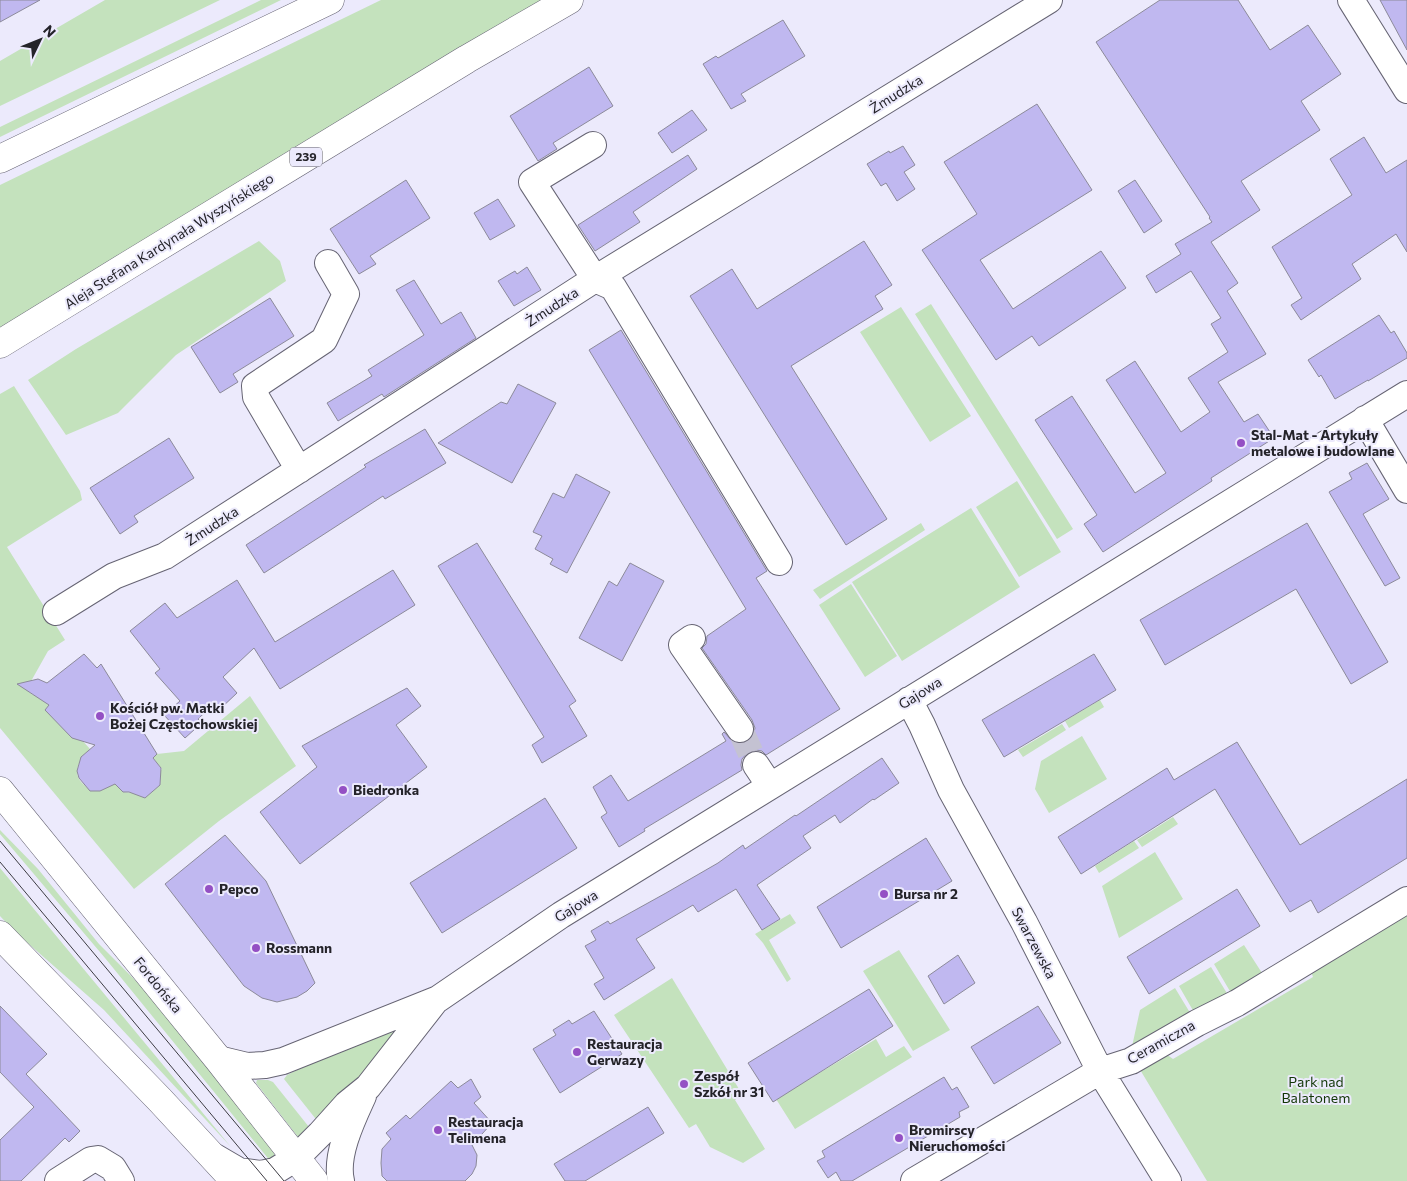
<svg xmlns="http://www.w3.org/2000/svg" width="1407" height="1181" font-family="Commissioner,sans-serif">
	<rect width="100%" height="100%" fill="#eceafc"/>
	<path fill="#c4e2bd" d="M105,0H220L0,106V61Z
		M261,0H281L0,137V127Z
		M381,0H546L0,328V185Z
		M259,241L280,261L286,281L176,355L118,413L66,435L28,380L76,349Z
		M931,304L1073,529L1057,539L915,314Z
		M901,307L971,416L930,442L860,332Z
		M14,386L80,491L82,500L7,547L65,640L48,651L30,683L28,688L29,692L33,695L42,696L90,749C83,755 73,768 79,779C81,783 87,787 91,791H100L114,782L123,792L133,793L145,798L160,785L161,776L158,773L162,769L153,758L157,754L184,751L250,696L296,766L219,821L134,889L0,728V394Z
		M1017,481L1061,552L1019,577L976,507Z
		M971,508L1020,587L902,661L852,582Z
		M921,523L925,530L820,599L813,590Z
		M851,584L897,656L865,677L819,605Z
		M1100,700L1104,707L1069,728L1065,721Z
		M1062,724L1066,730L1023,757L1018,750Z
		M1082,736L1107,779L1049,813L1035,789L1041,761Z
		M1173,817L1178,824L1142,847L1137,840Z
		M0,830L38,869L99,944L155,1000L271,1149L274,1153L275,1157L271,1162L105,958L0,834Z
		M1134,841L1139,848L1099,873L1095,866Z
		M1155,852L1183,899L1119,938L1102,886Z
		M0,868L231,1147L104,1010L14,931L0,916Z
		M1407,913V1181H1207L1139,1068L1162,1051L1173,1059L1313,977L1310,969Z
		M790,914L796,923L769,940L791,979L787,982L763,943L755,934Z
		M1244,945L1262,973L1231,993L1214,964Z
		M899,950L950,1030L913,1051L863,971Z
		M1211,967L1228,995L1195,1014L1179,986Z
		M672,978L742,1094L735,1100L765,1149L743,1163L710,1147L696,1124L689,1128L614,1015Z
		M1175,988L1192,1016L1131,1051L1140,1010Z
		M421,1014L422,1015L318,1120L315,1118L284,1079L287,1075L295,1071Z
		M876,1039L886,1057L904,1046L912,1057L795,1129L776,1099Z
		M257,1080H268L273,1082L309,1127L298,1137L256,1083Z"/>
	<path fill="#c0b8f0" stroke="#8c8a9a" d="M0,0H40L0,22Z
		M1160,0H1238L1270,50L1308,25L1341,74L1301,101L1320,130L1241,181L1260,210L1211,242L1238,283L1227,291L1266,354L1218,382L1244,422L1258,414L1274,438L1211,478L1212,481L1103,552L1084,524L1097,515L1035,420L1072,396L1135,493L1166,473L1106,380L1135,361L1181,432L1210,412L1188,378L1228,352L1211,324L1221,318L1191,271L1156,293L1146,276L1181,254L1175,244L1212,222L1209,218L1210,217L1096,42Z
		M1380,0H1407V50Z
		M783,20L805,56L741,94L746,101L731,109L703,64L716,56L718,58Z
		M589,67L613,106L553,143L557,149L538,161L510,116Z
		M1037,104L1092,190L980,260L1013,309L1101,251L1126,288L1039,346L1032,336L996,360L922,250L977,214L944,162Z
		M692,110L707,130L672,153L658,133Z
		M1364,137L1386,173L1407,160V252L1396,234L1352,264L1361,279L1301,320L1291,305L1302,298L1272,247L1352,195L1330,159Z
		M903,146L915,165L904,172L915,189L897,201L886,183L881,186L867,164L889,151L890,153Z
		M688,155L697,169L633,212L640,222L595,251L578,225Z
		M406,180L430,218L370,256L376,264L359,274L330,229Z
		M1135,180L1162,221L1144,233L1118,191Z
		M498,199L515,226L490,240L474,213Z
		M864,241L892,285L875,296L883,309L791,366L887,519L846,545L690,296L732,269L757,309Z
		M527,267L541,290L514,306L498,281L515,271L517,274Z
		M414,280L441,324L461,312L476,338L384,397L382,394L338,421L327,403L372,376L368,370L424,335L396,290Z
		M270,298L294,336L233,374L238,382L220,393L191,347Z
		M1379,315L1391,333L1394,331L1407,353V358L1368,381V380L1335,399L1321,375L1319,377L1308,360Z
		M621,330L767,571L756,578L840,709L766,755L762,751L756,750L748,752L742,759L741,765L742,770L644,829L645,831L619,847L601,817L607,813L593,787L611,775L628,801L726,741L722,734L724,732L733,742L742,744L749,741L753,736L755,728L752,720L702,648L706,644L707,636L746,609L589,350Z
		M518,384L556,403L512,483L438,443L501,402L507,404Z
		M425,429L446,463L385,499L383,496L264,573L246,545L366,467L364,465Z
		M169,438L194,478L134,516L138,522L120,534L90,488Z
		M1367,463L1389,499L1363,514L1400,578L1385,586L1329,492L1352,479L1349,473Z
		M576,474L610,492L567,573L550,564L553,559L535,549L542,536L533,532L553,493L564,498Z
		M1307,523L1388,662L1351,684L1296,589L1165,665L1140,620Z
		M477,543L576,701L569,706L587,736L542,763L532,745L544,737L438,566Z
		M630,563L664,581L622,661L579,638L609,581L617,586Z
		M393,570L415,605L280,689L254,648L223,677L237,693L220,709L215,703L199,718L195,729L185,738L164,715L180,701L155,673L160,669L130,631L165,603L177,618L237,580L275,642Z
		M84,654L97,668L101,664L157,754L153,758L161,768L160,785L145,798L129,792H123L115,784L100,791H90L79,778L77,771L81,757L95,745L72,738L45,710L49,705L17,684L38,679L47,683Z
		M1094,654L1116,690L1004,757L982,720Z
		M407,688L421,706L396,725L427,767L300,864L260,812L317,767L302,746Z
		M1237,742L1300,845L1407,779V858L1318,913L1311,900L1290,912L1215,789L1081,874L1058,837L1167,768L1174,780Z
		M882,758L899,783L874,800L873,799L840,823L835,815L803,836L811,848L757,885L780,919L762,930L736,889L698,912L693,905L636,939L655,968L604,1000L594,984L604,978L585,946L596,940L591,931L608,921L610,924L666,893L718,863L743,845L745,849L795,815L796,816Z
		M545,798L577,848L442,933L410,883Z
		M225,835L266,881L315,983L307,991L297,997L277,1002L262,998L244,986L165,884Z
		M926,838L952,881L841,948L817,907Z
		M1237,889L1260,926L1149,994L1127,957Z
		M958,955L975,983L944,1004L928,976Z
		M869,989L893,1026L773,1102L748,1063Z
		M0,1006L47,1054L26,1074L80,1131L69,1142L65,1138L21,1181H0V1140L34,1107L0,1072Z
		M1038,1006L1061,1043L994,1084L971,1047Z
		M594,1011L622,1054L560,1093L533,1049L556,1035L553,1030L569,1020L572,1024Z
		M944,1077L952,1090L957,1087L969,1107L959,1112L960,1117L852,1181H841L836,1172L828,1178L817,1161L825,1157L822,1151Z
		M471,1079L481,1097L474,1103L492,1123L472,1145L477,1155L476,1166L472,1174L465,1181H387L382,1176L381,1163L382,1149L391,1139L386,1133L406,1115L410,1119L451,1081L458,1088Z
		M648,1107L664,1133L585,1181H565L554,1164Z"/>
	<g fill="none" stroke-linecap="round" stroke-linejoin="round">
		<path stroke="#c4c2d2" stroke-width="26" stroke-dasharray="26 13" stroke-linecap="butt" d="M740,729L756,765"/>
		<defs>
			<path id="street" d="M1351,0L1407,90
				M593,145L532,182L595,279L613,287L779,562
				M1365,419L1407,490
				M299,470L256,397L255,386L324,340L346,294L328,263
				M56,612L114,576L165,556L595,279L1049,0
				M692,638L682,645L740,729
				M909,700L922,725L951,790L1024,922L1100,1071L1168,1181
				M756,765L770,786
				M218,1059L247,1066L265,1065L283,1061L438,999L561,915L1407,394
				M215,1157L239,1171L261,1174L275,1171L296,1158L320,1134L347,1104L368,1087L436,1000
				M58,1181L91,1160L98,1159L113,1168L121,1181
				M341,1181C335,1155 352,1120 363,1096
				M914,1181L1100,1071L1131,1061L1197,1023L1237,1003L1407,900"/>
			<path id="secondary" d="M0,791L218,1059L314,1181
				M0,935L160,1100L235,1181"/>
			<path id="primary" d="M0,159L330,0
				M0,344L127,266L467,59L569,0"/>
		</defs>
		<use href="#street" stroke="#666473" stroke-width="28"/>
		<use href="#secondary" stroke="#666473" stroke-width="29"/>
		<use href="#primary" stroke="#666473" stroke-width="29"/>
		<use href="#street" stroke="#fff" stroke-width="26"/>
		<use href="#secondary" stroke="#fff" stroke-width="28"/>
		<use href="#primary" stroke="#fff" stroke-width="28"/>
		<path stroke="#3d3c43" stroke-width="1" d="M0,841L284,1181
			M0,862L267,1181"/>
	</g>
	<g fill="#9450c4" stroke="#eceafc" stroke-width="2">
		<circle cx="1241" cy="443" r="5"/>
		<circle cx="100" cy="716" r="5"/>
		<circle cx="343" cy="790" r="5"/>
		<circle cx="209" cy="889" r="5"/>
		<circle cx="884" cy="894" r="5"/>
		<circle cx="256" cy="948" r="5"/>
		<circle cx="577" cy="1052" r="5"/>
		<circle cx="684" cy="1084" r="5"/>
		<circle cx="438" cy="1130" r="5"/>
		<circle cx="899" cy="1138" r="5"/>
	</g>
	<g text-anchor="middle" stroke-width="4" stroke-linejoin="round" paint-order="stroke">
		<rect fill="#eceafc" stroke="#605f68" stroke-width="1" x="290" y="147.5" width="32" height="19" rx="4"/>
		<g font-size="12" font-weight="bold" fill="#242329">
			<text x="306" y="161">239</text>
		</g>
		<g font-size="14" fill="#242329" stroke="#eceafc">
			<text transform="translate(896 94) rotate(-32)" y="5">Żmudzka</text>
			<text transform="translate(169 241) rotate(-32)" y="5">Aleja Stefana Kardynała Wyszyńskiego</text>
			<text transform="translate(552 307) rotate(-33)" y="5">Żmudzka</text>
			<text transform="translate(212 526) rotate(-33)" y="5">Żmudzka</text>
			<text transform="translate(920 693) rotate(-32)" y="5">Gajowa</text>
			<text transform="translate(576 906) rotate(-32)" y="5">Gajowa</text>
			<text transform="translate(1034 943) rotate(62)" y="5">Swarzewska</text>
			<text transform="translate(158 985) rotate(51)" y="5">Fordońska</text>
			<text transform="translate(1161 1042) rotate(-29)" y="5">Ceramiczna</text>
		</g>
		<g font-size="14" font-weight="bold" fill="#242329" stroke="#eceafc" text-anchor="start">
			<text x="1251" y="440">Stal-Mat - Artykuły<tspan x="1251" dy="16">metalowe i budowlane</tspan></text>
			<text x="110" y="713">Kościół pw. Matki<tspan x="110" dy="16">Bożej Częstochowskiej</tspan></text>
			<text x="353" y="795">Biedronka</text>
			<text x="219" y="894">Pepco</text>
			<text x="894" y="899">Bursa nr 2</text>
			<text x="266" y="953">Rossmann</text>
			<text x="587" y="1049">Restauracja<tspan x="587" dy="16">Gerwazy</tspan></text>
			<text x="694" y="1081">Zespół<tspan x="694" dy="16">Szkół nr 31</tspan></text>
			<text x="448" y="1127">Restauracja<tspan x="448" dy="16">Telimena</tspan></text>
			<text x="909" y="1135">Bromirscy<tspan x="909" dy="16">Nieruchomości</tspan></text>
		</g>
		<g font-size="14" fill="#123706" stroke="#eceafc">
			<text x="1316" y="1087">Park nad<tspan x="1316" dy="16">Balatonem</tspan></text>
		</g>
	</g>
	<g transform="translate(40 40) rotate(47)" stroke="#eceafc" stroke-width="4" paint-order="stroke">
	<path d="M0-4L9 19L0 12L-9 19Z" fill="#242329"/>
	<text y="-8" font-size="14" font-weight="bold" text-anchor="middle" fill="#242329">N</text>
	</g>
</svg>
